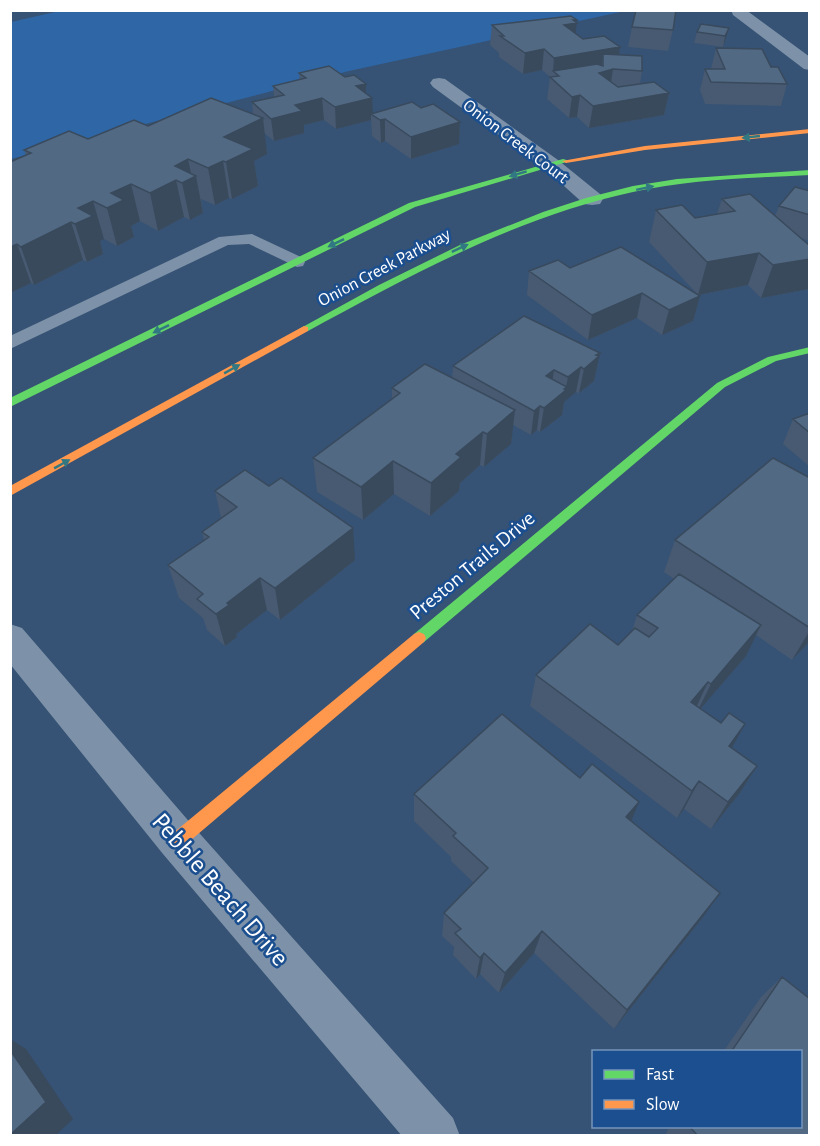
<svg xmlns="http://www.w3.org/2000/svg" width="820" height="1146" font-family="'Alegreya Sans',sans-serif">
	<rect width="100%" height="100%" fill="#365274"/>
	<path fill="#2f66a5" d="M64,10L625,11L349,71L11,159V22Z"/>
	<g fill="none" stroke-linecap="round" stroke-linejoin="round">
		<path fill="#7d92a8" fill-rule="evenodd" d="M252,234L303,258L305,262L303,266L297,267L249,244L228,245L10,349V336L219,237Z"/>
		<path fill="#7d92a8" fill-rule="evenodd" d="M731,10H746L810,57V70L804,69L733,15Z
			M439,78L445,79L558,160L600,194L603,199L600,204L592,205L584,204L544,168L433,87L430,83L433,79Z
			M10,624L22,628L193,826L453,1118L460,1136H402L163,854L10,664Z"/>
		<path fill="#63d668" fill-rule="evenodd" d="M563,159L570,161L415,207L10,407V398L409,203Z
			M810,170V175C751,178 691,179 633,192C517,217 411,275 308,331H300L299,329L379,285L460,245L543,212L586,198L633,186L677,179Z
			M810,347V353L776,361L725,387L424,642L419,644L414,642L412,638L414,634L717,383L768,357Z"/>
		<path fill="#ff974d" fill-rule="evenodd" d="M810,129V133L645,150L566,163L562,161L645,146Z
			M304,326L308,327V331L10,496V486Z
			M419,632L424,634L426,638L424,642L184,846L178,848L172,846L170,840L172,834L414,634Z"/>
	</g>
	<path fill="#475a72" d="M492,25L575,34L583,39L619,54L642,71L640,84L669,93L664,115L589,128L577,117L569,118L547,99L550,77L542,70L523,74L499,57V53L490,45Z
		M632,27L673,30L668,51L628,47Z
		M729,28L726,38L723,47L694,43L697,32Z
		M716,48L771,67L787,84L781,106L705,104L700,90L705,69H711Z
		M299,73L345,77L366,84V93L373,113L421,108L460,122L459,144L411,159L385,141L381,143L372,136L371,120L336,129L324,120L304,125V133L274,141L264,133L267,154L254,161L258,186L232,199L229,198L215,205L201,199L203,213L190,220L184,217L158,231L140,221L131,226L134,237L117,246L104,239L100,241L103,254L87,262L83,260L34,285L31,283L10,293V162L26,155L24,150L88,139L148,126L253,115L252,102L274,97L273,86L300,80Z
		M810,191V241L801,238L810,246L809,289L761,298L748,285L698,295L649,242L656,210L695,218L717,214L722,199L775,216L779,206Z
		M529,271L700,296L693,321L662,335L637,318L588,340L527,295Z
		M600,353L594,381L579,393L576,392L564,402L562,415L540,432L537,430L531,435L513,425L511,444L484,467L480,465L460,483L459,491L430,516L394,494L363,520L317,492L313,458L392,399V388L452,378L453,366Z
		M810,413V467L783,444L793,419Z
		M810,478V641L792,660L756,635L746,656L701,708L732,748L757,766L739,794L711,829L684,809L677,818L530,706L536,675L618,645L632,631L637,615L674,579L664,572L675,540Z
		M215,491L355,560L280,620L267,610L236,634L237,637L225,646L207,630L203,618L179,598L168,565L204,540L202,532L221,518Z
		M414,794L631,821L703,917L614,1029L534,953L499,993L480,974L476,979L453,955L454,947L442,936L444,913L474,883L451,861V857L414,821Z
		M782,977L810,999V1136H668L666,1133L670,1126H801V1052H723L761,997Z"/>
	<path fill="#394a5c" d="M573,20H577L575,40L564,25Z
		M729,28L726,38L723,47L725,36Z
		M620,47L617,68L603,54L601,70L559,76L553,71L554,58Z
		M544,49L542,70L523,74L525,53Z
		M613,69L610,90L599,73Z
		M366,84V99L372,98L373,115L371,114V120L336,129L335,107L356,86Z
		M669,93L664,115L589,128L593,106Z
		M580,95L577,117L569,118L572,97Z
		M322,98L324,120L304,125V133L274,141L271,119L295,105Z
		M263,118L267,154L254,161L258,186L232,199L226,162L224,137Z
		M385,119V141L381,143L380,120Z
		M460,122L459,144L411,159V137Z
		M188,159L192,178L196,176L203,213L190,220L182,183L175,166Z
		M223,161L229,198L215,205L208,168Z
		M176,180L184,217L158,231L150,193Z
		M131,184L140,221L131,226L134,237L117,246L107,208L111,193Z
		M93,201L104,239L100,241L103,254L87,262L75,224L78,208Z
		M71,222L83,260L34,285L21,247Z
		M17,244L31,283L10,293V247Z
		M759,253L748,285L698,295L707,262Z
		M810,259L809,289L761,298L773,265Z
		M642,293L637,318L588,340L592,315Z
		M700,296L693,321L662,335L669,310Z
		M600,353L594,381L579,393L584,369Z
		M581,367L576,392L564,402L562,415L540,432L544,408L566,387L568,377Z
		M554,370L550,395L546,376Z
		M540,406L537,430L531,435L534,411Z
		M515,410L511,444L484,467L487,434Z
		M483,432L480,465L460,483L459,491L430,516L431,483L456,454Z
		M393,461L394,494L363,520L361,487Z
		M353,528L355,560L280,620L275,588Z
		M260,578L267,610L236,634L237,637L225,646L216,614L227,603Z
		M761,625L746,656L696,714L711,684Z
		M810,630V641L792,660Z
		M708,682L694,712L691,702Z
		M745,724L729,753V746Z
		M757,766L739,794L711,829L728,802Z
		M699,781L684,809L677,818L692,791Z
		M639,802L628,829L626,817Z
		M720,893L703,917L614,1029L627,1010Z
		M542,931L534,953L499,993L505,973Z
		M484,953L480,974L476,979L480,958Z
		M10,1039L26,1049L73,1119L55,1136H10Z"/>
	<path fill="#526984" stroke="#394a5c" stroke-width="1.5" d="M636,10H676L673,30L632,27Z
		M571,16L577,20H573L577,23L564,25L583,39L604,36L620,47L554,58L544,49L525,53L500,36H504L492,25Z
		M701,24L729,28L725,36L697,32Z
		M716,48L762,49L771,67H778L787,84L711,82L705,69H725Z
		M603,54L642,56V71L613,69L599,73L618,87L654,82L669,93L593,106L580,95L572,97L550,77L559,76L553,71L597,64L603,66Z
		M329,66L345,77L354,75L366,84L356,86L372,98L335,107L322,98L295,105L302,111L271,119L252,102L284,95L273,86L306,78L299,73Z
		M211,98L263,118L224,137L253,149L226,162L223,161L208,168L188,159L175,166L196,176L182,183L176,180L150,193L131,184L111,193L124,200L107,208L93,201L78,208L93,216L75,224L71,222L21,247L17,244L10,247V162L31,153L24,150L69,131L88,139L134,120L148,126Z
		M412,102L421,108L433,104L460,122L411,137L385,119L380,120L371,114Z
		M795,187L810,191V215L779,206Z
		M750,194L810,246V259L773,265L759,253L707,262L656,210L682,205L695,218L735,211L722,199Z
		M621,247L700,296L669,310L642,293L592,315L529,271L558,260L570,268Z
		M524,316L600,353L596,355L599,356L584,369L581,367L568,377L554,370L546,376L567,387L564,389L566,390L544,408L540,406L534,411L453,366Z
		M425,364L515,410L487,434L483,432L456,454L461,457L431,483L393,461L361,487L313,458L400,393L392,388Z
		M810,413V433L793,419Z
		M773,458L810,478V628L675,540Z
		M245,470L269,486L281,478L353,528L275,588L260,578L227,603L229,605L216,614L197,599L203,594L168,565L209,537L202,532L237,507L215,491Z
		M679,574L761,625L711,684L708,682L691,702L721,723L729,713L745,724L729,746L757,766L728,802L699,781L692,791L536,675L590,624L618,645L635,628L649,637L658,628L637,615Z
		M502,714L580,778L592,764L639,802L626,817L720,893L627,1010L542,931L505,973L484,953L480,958L455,933L461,929L444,913L488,868L453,836L456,833L414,794Z
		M782,977L810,999V1136H698L689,1126H801V1052H731Z
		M10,1050L46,1102L10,1135Z"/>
	<defs><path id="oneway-solid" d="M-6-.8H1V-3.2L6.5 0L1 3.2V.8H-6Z" transform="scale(1.5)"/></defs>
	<g fill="#317883">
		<use href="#oneway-solid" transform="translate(751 137) rotate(174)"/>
		<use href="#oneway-solid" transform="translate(518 174) rotate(163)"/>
		<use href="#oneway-solid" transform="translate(645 188) rotate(-12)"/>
		<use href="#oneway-solid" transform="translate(336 243) rotate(154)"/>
		<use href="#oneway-solid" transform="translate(460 248) rotate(-25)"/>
		<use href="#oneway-solid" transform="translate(161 329) rotate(154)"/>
		<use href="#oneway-solid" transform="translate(232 369) rotate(-29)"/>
		<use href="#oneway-solid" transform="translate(62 464) rotate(-29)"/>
	</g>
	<g text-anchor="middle" stroke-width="5" stroke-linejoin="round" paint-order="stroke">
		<g font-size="18" fill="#fff" stroke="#1b4f8f">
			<text transform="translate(516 141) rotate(37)" y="6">Onion Creek Court</text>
			<text transform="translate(384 267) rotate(-28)" y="6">Onion Creek Parkway</text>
		</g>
		<g font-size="21" fill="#fff" stroke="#1b4f8f">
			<text transform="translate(472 565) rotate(-40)" y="7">Preston Trails Drive</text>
		</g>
		<g font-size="26" fill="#fff" stroke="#1b4f8f">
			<text transform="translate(221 889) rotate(49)" y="9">Pebble Beach Drive</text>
		</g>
	</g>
	<rect width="820" height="1146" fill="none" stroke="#ffffff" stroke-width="24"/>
	<rect x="592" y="1050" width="210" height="78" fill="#1b4f8f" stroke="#7695bc" stroke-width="1.5"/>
	<rect x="604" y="1070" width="30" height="9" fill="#63d668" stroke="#7695bc" stroke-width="1.5"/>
	<text x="646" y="1080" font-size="18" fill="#ffffff">Fast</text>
	<rect x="604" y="1100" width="30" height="9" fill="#ff974d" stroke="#7695bc" stroke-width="1.5"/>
	<text x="646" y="1110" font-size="18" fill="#ffffff">Slow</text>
</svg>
